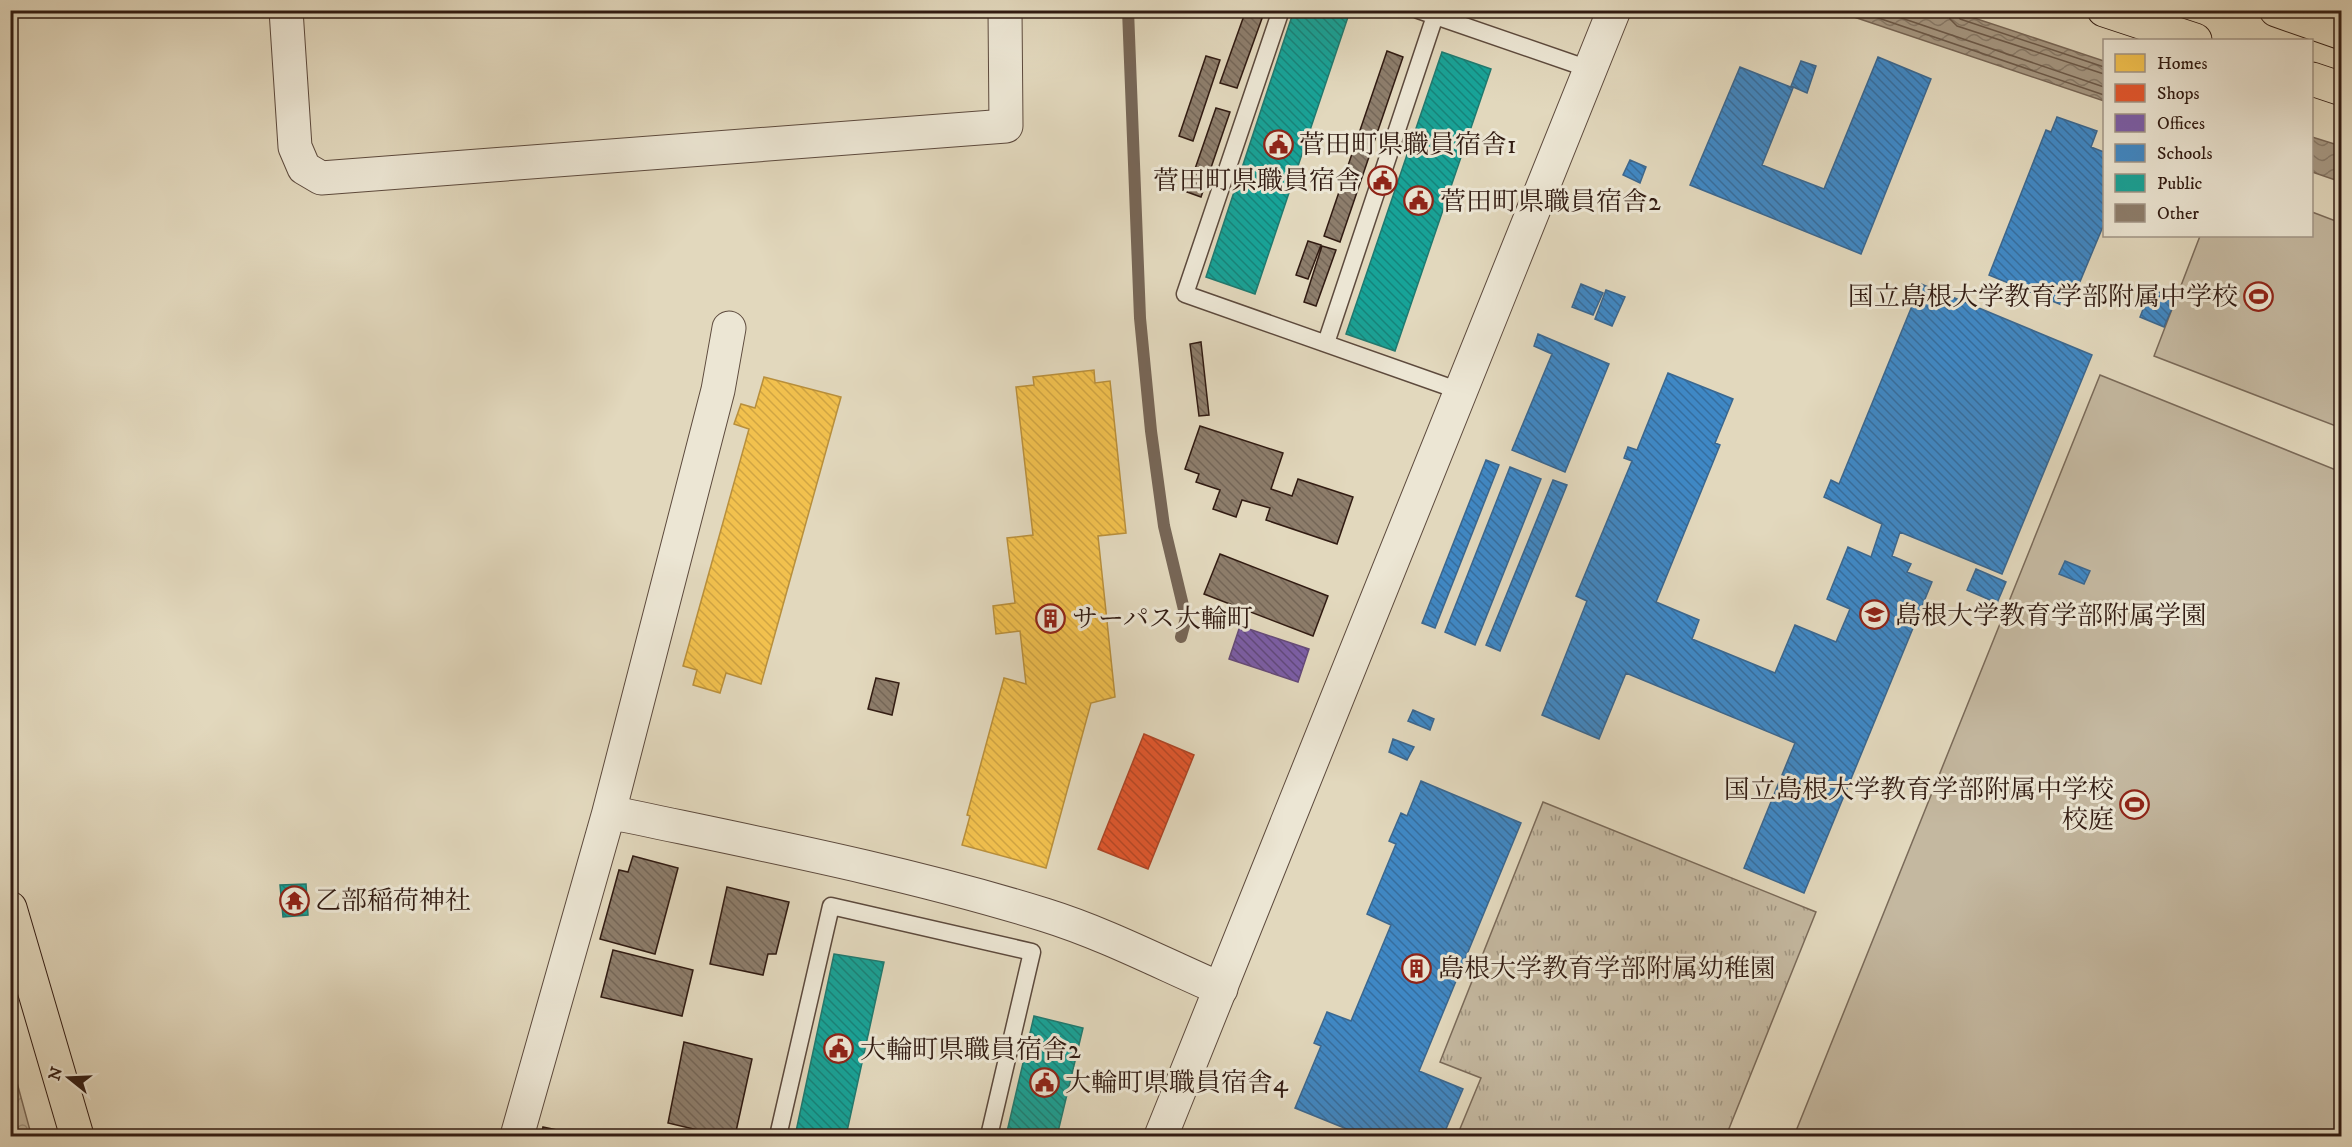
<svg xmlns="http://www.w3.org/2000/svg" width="2352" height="1147" font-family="'IM FELL DW Pica','Noto Serif JP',serif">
	<defs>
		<pattern id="forest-crowns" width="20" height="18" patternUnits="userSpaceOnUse" patternTransform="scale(1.5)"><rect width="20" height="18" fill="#c4b8a0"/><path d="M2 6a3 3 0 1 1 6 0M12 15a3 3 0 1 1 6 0" fill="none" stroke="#a09581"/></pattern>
		<pattern id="park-tufts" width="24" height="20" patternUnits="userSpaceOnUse" patternTransform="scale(1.5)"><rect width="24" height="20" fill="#c4b8a0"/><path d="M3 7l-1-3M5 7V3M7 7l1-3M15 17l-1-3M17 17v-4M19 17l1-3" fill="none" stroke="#a09581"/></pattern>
		<pattern id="water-waves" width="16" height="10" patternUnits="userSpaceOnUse" patternTransform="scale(1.5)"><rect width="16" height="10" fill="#a69883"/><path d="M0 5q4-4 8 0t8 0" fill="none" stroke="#887b6a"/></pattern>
		<pattern id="homes-back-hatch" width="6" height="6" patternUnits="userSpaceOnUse" patternTransform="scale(1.5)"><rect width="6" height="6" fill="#f2c14e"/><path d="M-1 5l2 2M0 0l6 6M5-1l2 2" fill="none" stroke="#d0a543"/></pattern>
		<pattern id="shops-back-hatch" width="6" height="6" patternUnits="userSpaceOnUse" patternTransform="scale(1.5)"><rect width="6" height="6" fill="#e4572e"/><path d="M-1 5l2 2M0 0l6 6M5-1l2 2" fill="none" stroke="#b94726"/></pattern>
		<pattern id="offices-back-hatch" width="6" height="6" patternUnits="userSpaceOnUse" patternTransform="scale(1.5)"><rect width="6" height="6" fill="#7b5ea7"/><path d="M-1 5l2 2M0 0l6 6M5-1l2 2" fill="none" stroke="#60487e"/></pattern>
		<pattern id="schools-back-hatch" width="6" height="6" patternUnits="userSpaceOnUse" patternTransform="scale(1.5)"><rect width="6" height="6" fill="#3f88c5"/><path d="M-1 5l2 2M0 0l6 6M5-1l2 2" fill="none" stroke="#356e9f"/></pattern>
		<pattern id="public-back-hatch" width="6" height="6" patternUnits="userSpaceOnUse" patternTransform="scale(1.5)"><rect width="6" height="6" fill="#17a398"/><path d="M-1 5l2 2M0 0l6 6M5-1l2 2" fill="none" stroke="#15847b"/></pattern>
		<pattern id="building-back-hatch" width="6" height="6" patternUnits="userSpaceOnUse" patternTransform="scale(1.5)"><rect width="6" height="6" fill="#8d7d6b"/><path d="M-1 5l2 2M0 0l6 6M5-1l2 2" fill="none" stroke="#746657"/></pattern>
	</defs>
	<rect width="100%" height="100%" fill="#e2d8bd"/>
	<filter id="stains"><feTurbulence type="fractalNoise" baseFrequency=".00333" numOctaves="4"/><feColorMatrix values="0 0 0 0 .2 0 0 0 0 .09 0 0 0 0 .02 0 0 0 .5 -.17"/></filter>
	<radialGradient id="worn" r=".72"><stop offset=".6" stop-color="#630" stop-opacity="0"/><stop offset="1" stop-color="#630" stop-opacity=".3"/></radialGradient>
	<path fill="url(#forest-crowns)" stroke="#7a6a59" stroke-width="1.5" d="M10,1057L31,1134L11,1136Z"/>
	<path fill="url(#park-tufts)" stroke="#7a6a59" stroke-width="1.5" d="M1543,802L1816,912L1726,1136H1457L1481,1078L1440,1062Z"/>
	<path fill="#c4b8a0" stroke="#7a6a59" stroke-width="1.5" d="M2312,212L2341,223V428L2154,356L2200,236H2312Z
		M2100,375L2341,472V1136H1794Z"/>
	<path fill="url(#water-waves)" stroke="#776656" stroke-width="1.5" d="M1836,11H1953L2104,61V101Z
		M2312,137L2341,146V182L2312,172Z"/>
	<path fill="url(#homes-back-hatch)" stroke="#b88f3c" stroke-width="1.5" d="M1094,370L1095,383L1110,381L1126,533L1098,536L1115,697L1091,703L1046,868L962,845L970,816L967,815L1004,678L1026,684L1020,631L996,634L993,606L1015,603L1007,538L1033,535L1016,387L1034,385L1033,377Z
		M764,377L841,397L761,684L726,673L720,693L693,685L697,670L683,666L749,429L734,424L741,404L755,408Z"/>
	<path fill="url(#shops-back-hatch)" stroke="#ae4526" stroke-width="1.5" d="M1144,734L1194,755L1148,869L1098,849Z"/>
	<path fill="url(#offices-back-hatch)" stroke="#654a7a" stroke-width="1.5" d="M1240,626L1309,649L1298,682L1229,659Z"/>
	<path fill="url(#schools-back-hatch)" stroke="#3b678f" stroke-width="1.5" d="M1878,57L1931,79L1861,254L1690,185L1740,67L1793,88L1762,165L1824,189Z
		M1801,61L1816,66L1807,93L1791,86Z
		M2057,117L2097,131L2091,147L2104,152V224L2069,308L1989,275L2046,130L2051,132Z
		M1630,160L1646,167L1640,183L1623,175Z
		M1581,284L1603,293L1593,315L1572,307Z
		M1921,284L2092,355L2002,574L1900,532L1892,556L1911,564L1907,572L1932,582L1804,893L1744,868L1795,743L1626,673L1599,739L1542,715L1587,601L1576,596L1632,461L1624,458L1628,447L1637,450L1668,373L1733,399L1715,443L1720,445L1656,602L1699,620L1692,639L1775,673L1795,625L1836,642L1850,609L1827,599L1848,547L1871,557L1882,524L1824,497L1831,480L1839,484Z
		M2151,289L2176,299L2164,327L2140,317Z
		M1606,290L1625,297L1612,326L1595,319Z
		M1538,334L1609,364L1565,472L1512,450L1552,354L1534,346Z
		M1486,460L1499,465L1435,628L1422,623Z
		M1510,467L1541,479L1475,645L1445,632Z
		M1553,480L1567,485L1500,651L1486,645Z
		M2065,561L2090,571L2084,584L2059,574Z
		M1976,569L2006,582L1997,603L1967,590Z
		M1413,710L1434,719L1430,730L1408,721Z
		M1393,739L1414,747L1407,760L1389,752Z
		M1421,781L1521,823L1419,1071L1463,1089L1443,1136H1364L1295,1108L1321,1046L1314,1043L1327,1012L1351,1021L1391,925L1367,914L1396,844L1389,841L1401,813L1407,816Z"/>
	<path fill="url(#public-back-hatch)" stroke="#1f7a70" stroke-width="1.5" d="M1294,10L1350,11L1255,294L1206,277Z
		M1442,52L1491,69L1395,351L1346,334Z
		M306,884L308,915L283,917L280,885Z
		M834,954L884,962L846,1136H795Z
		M1034,1016L1083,1028L1057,1136H1006Z"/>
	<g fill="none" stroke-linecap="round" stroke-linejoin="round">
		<path stroke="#6c5a4a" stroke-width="1.5" d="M1855,10L2104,95
			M1878,10L2104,87
			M1948,10L1950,19L1957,26L2104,74
			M1955,10L1960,19L2104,67"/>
		<path stroke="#776656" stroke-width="12" d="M1128,10L1140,318L1151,431L1164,526L1186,618L1181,637"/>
	</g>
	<path fill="url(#building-back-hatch)" stroke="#311b12" stroke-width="1.5" d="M1246,10H1265L1237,88L1220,83Z
		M1387,51L1403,57L1340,242L1324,236Z
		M1206,56L1220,60L1193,141L1179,136Z
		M1216,108L1230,112L1201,197L1187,192Z
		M1308,241L1321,245L1308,279L1296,275Z
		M1322,246L1336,250L1316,306L1304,302Z
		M1201,342L1209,415L1199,416L1190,344Z
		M1200,426L1283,453L1271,489L1292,496L1298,479L1353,497L1337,544L1266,520L1270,508L1242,500L1236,517L1213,509L1220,490L1196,482L1199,474L1185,469Z
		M1220,554L1328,596L1313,636L1204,594Z
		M876,678L899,683L892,715L868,709Z
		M633,856L678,868L655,954L600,939L619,870L628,872Z
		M727,887L789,902L776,954H768L763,975L710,964Z
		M613,950L693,970L682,1016L601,997Z
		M684,1042L752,1059L735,1136H723L668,1123Z
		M543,1127L585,1136H541Z"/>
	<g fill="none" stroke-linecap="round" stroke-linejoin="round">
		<defs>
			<path id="service" d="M1281,10L1185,294L1460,391
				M1418,10L1592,70
				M1326,343L1435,16
				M778,1136L831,906L1032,952L989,1136"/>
			<path id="minor" d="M286,10L295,147L304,168L321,178L1006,126L1005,10
				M729,328L718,390L609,812C755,843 903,871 1045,915C1106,934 1163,964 1221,989
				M517,1136L609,812"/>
			<path id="tertiary" d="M1161,1136L1614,10"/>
			<path id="primary" d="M2104,10L2195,40
				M2276,10L2342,33
				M2312,79L2342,89"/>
			<path id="trunk" d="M10,908L77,1136"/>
		</defs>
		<use href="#service" stroke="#5d4a3d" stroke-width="19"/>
		<use href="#minor" stroke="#5d4a3d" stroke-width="35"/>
		<use href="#tertiary" stroke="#5d4a3d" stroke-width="35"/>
		<use href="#primary" stroke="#311b12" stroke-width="35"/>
		<use href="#trunk" stroke="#311b12" stroke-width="35"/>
		<use href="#service" stroke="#ece6d4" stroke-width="16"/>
		<use href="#minor" stroke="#ece6d4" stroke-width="33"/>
		<use href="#tertiary" stroke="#ece6d4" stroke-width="33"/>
		<use href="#primary" stroke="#e2d8bd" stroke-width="33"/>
		<use href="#trunk" stroke="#e2d8bd" stroke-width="33"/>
	</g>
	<defs>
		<symbol id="civic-ring" viewBox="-11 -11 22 22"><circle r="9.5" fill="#ece6d4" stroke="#8f2418" stroke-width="1.5"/><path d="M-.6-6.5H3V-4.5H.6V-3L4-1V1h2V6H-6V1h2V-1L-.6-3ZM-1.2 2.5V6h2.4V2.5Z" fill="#8f2418"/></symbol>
		<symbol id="stadium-ring" viewBox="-11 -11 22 22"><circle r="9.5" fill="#ece6d4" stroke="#8f2418" stroke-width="1.5"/><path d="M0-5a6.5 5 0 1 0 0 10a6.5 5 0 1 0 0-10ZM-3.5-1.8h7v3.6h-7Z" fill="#8f2418"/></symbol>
		<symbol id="school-ring" viewBox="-11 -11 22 22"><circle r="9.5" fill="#ece6d4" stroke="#8f2418" stroke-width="1.5"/><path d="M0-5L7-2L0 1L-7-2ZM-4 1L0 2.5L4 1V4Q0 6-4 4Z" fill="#8f2418"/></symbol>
		<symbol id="building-ring" viewBox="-11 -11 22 22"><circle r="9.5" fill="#ece6d4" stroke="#8f2418" stroke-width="1.5"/><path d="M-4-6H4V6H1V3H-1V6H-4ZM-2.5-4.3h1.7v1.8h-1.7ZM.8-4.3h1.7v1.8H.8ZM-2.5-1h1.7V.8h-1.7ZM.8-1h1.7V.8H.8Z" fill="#8f2418"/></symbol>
		<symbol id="temple-ring" viewBox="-11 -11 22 22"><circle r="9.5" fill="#ece6d4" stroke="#8f2418" stroke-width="1.5"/><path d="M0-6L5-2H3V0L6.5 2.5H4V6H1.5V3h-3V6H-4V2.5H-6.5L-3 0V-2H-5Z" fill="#8f2418"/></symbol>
	</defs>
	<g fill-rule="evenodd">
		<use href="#civic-ring" x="1262" y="128" width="33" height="33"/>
		<use href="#civic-ring" x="1366" y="164" width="33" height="33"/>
		<use href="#civic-ring" x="1402" y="184" width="33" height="33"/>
		<use href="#stadium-ring" x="2242" y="280" width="33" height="33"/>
		<use href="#school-ring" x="1858" y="598" width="33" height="33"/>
		<use href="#building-ring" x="1034" y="602" width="33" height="33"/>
		<use href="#stadium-ring" x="2118" y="788" width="33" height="33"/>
		<use href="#temple-ring" x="278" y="884" width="33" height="33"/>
		<use href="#building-ring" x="1400" y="952" width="33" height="33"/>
		<use href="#civic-ring" x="822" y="1032" width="33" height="33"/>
		<use href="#civic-ring" x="1028" y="1066" width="33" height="33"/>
	</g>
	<g text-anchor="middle" stroke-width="6" stroke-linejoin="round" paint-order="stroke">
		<g font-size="26" fill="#311b12" stroke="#ece6d4" text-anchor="start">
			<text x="1299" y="153">菅田町県職員宿舎1</text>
			<text x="1361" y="189" text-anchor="end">菅田町県職員宿舎</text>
			<text x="1440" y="210">菅田町県職員宿舎2</text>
			<text x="2238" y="305" text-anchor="end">国立島根大学教育学部附属中学校</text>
			<text x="1895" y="624">島根大学教育学部附属学園</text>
			<text x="1072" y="627">サーパス大輪町</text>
			<text x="2114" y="798" text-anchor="end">国立島根大学教育学部附属中学校<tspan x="2114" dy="30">校庭</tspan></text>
			<text x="315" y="909">乙部稲荷神社</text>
			<text x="1438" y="977">島根大学教育学部附属幼稚園</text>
			<text x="860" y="1058">大輪町県職員宿舎2</text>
			<text x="1065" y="1091">大輪町県職員宿舎4</text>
		</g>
	</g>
	<rect width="2352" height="1147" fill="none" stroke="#e2d8bd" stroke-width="36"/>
	<rect x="12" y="12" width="2328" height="1123" fill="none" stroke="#311b12" stroke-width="3"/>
	<rect x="18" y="18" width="2316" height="1111" fill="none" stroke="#311b12" stroke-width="1.5"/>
	<rect x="2103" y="39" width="210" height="198" fill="#ece6d4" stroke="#a19586" stroke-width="1.5"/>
	<rect x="2115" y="54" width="30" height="18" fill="#f2c14e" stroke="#a19586" stroke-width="1.5"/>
	<text x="2157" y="69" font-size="18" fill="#311b12">Homes</text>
	<rect x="2115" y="84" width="30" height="18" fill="#e4572e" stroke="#a19586" stroke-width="1.5"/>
	<text x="2157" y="99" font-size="18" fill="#311b12">Shops</text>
	<rect x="2115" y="114" width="30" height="18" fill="#7b5ea7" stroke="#a19586" stroke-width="1.5"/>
	<text x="2157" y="129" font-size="18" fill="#311b12">Offices</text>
	<rect x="2115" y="144" width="30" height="18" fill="#3f88c5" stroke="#a19586" stroke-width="1.5"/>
	<text x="2157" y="159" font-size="18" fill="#311b12">Schools</text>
	<rect x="2115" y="174" width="30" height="18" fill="#17a398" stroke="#a19586" stroke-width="1.5"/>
	<text x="2157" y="189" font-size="18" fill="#311b12">Public</text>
	<rect x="2115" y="204" width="30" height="18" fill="#8d7d6b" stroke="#a19586" stroke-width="1.5"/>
	<text x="2157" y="219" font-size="18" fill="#311b12">Other</text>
	<g transform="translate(69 1078) rotate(288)" stroke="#ece6d4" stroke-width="4.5" paint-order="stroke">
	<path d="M0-4.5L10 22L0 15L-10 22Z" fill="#311b12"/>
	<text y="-9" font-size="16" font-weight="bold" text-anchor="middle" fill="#311b12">N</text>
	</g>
	<rect width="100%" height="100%" filter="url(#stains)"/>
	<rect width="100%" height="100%" fill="url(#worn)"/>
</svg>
